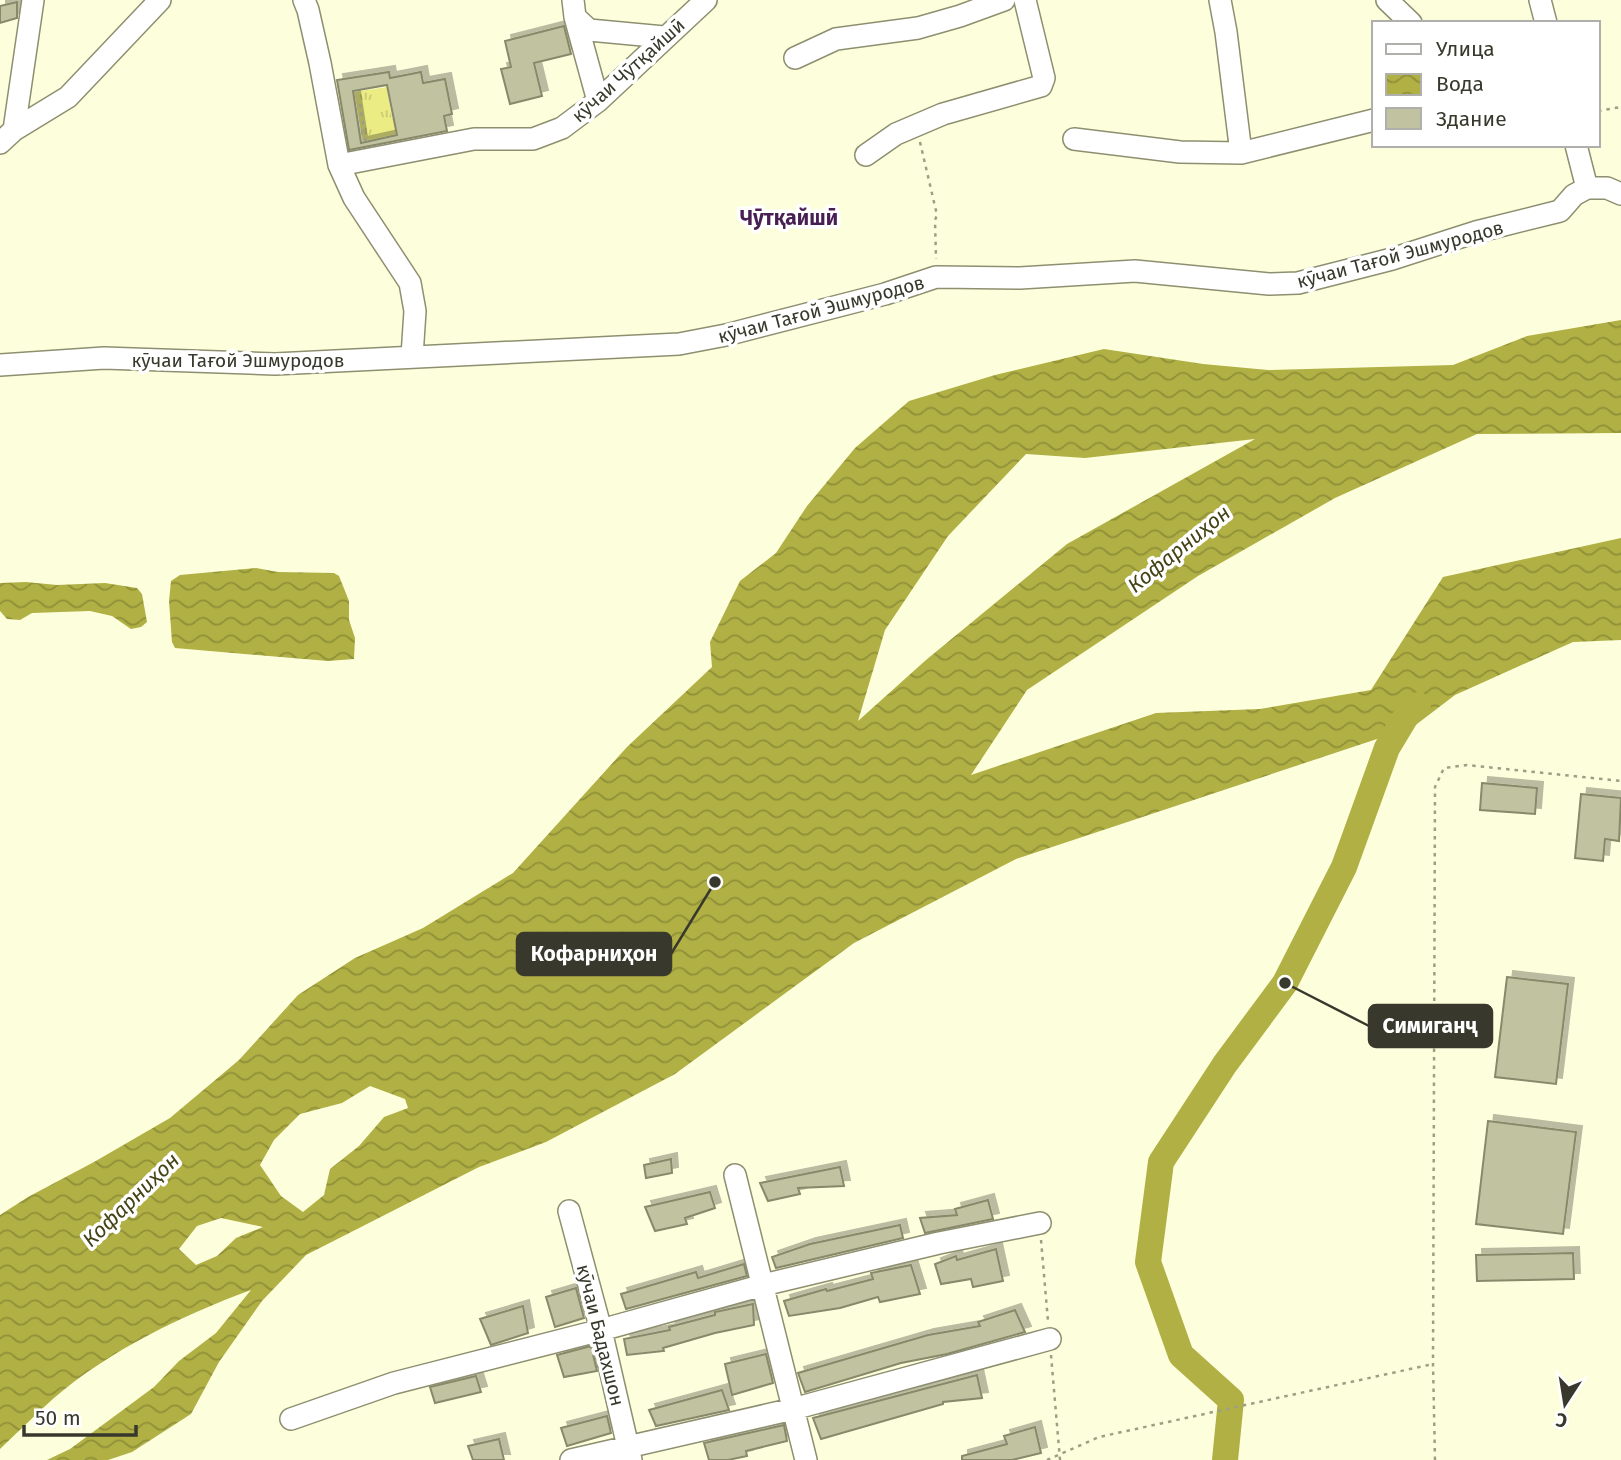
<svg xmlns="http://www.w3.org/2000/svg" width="1621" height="1460" font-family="'Fira Sans',sans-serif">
	<defs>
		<pattern id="grass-tufts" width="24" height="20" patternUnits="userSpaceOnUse" patternTransform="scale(1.75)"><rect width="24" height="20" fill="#ebec84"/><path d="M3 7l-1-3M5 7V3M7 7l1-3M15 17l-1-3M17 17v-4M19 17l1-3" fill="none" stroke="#cacb72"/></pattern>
		<pattern id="water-waves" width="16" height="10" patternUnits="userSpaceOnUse" patternTransform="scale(1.75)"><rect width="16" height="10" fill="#b0b044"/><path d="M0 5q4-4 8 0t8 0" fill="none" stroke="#909039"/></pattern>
		<filter id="shadow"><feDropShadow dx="6" dy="-6" stdDeviation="0" flood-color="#0004"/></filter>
	</defs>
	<rect width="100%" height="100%" fill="#fdffdc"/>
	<path fill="url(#grass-tufts)" d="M387,87L392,118L402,116L405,134L363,141L354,92Z"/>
	<path fill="url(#water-waves)" fill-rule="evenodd" d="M1621,320V433L1477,434L1335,498L1198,576L1027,690L971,775L1156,713L1260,709L1371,690L1443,577L1621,538V640L1573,642L1455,695L1413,727L1016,859L854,943L675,1074L546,1142L479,1167L306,1255L262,1301L219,1362L191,1414L132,1452L108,1460H47L70,1449L154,1387L179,1361L216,1333L251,1290C183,1315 110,1350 54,1398C36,1414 18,1432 0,1449V1215L28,1197L94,1162L170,1118L239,1060L298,995L355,958L423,928L513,873L627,747L712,667L710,642L740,581L776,553L807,506L855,448L909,401L995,375L1104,349L1203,364L1268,370L1453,365L1527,336ZM1255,439L1067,544L926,660L858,721L885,630L948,536L1026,454L1085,458ZM370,1086L405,1099L408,1108L384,1117L359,1146L330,1169L324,1195L303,1212L281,1196L260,1165L274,1140L300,1114L342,1103ZM221,1218L263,1227L236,1238L217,1256L196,1265L179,1249L197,1226Z
		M256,568L278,572L334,573L339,576L349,601V620L355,638L354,659L328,661L175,648L172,642L169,601L171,581L180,575Z
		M26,582L57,585L105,583L137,588L142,594L147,622L141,627L131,629L112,616L90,611L32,613L20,620L7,619L0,611V583Z"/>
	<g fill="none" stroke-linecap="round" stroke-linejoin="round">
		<path stroke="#b0b044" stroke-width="26" d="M1225,1460L1231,1400L1181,1355L1148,1262L1161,1162L1225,1064L1285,983L1344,867L1387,748L1408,713L1418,705"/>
	</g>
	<path fill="#c0c2a0" stroke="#88896a" stroke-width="2" fill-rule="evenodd" filter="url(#shadow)" d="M17,2V18L0,23V6Z
		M564,26L571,54L534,63L542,96L510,104L501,69L511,67L505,41Z
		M389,72L390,78L421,72L423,83L445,79L452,114L444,116L447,131L349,150L337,80ZM387,85L397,135L361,143L353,91Z
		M1482,783L1537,788L1535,814L1480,810Z
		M1581,794L1621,798L1619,841L1605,839L1603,861L1575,858Z
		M1507,977L1568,984L1556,1084L1495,1077Z
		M1488,1121L1576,1132L1563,1234L1476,1224Z
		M671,1159L672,1173L646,1178L644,1165Z
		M840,1167L844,1186L798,1188L800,1194L768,1201L760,1183Z
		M710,1192L715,1208L685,1218L687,1224L655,1231L645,1207Z
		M988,1200L993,1219L925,1233L920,1218L957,1215L955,1209Z
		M900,1225L903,1238L776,1268L772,1257L810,1244Z
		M996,1249L1003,1281L973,1287L971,1279L941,1284L935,1264L956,1256L957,1260Z
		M1573,1253L1574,1279L1477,1281L1476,1255Z
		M744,1264L747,1276L626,1309L621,1294L696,1272L698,1278Z
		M911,1265L920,1294L880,1302L878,1297L840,1308L789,1316L784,1301L826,1289L827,1291L873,1279L871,1273Z
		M576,1288L584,1318L555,1327L546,1297Z
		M753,1304L754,1325L715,1333L663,1348L664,1351L627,1355L624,1339L670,1330L669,1327L715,1315V1312Z
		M523,1306L528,1333L491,1345L480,1319Z
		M1015,1310L1025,1332L947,1354L901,1363L805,1392L798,1373L928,1335L980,1326L978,1322Z
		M591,1346L597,1371L564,1377L557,1355Z
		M766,1354L773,1383L732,1395L725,1364Z
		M977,1375L982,1398L943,1402V1404L821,1439L813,1418Z
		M476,1376L481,1392L435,1403L430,1387Z
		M722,1390L729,1410L656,1426L649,1410Z
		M607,1416L611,1433L567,1446L561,1428Z
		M784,1425L787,1441L746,1451L747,1456L728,1460H709L704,1443Z
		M1035,1427L1041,1453L1012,1460H962V1456L1007,1444L1004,1436Z
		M499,1439L504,1460H473L468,1446Z"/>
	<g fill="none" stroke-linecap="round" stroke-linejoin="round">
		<defs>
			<path id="minor" d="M304,0L308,10L320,63L339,165L354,198L410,283L415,311L412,356
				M573,0L575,17L589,30L664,37
				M1220,0L1226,32L1241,153
				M1387,0L1411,23
				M1540,0L1546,23
				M575,17L598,101
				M795,58L836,39L918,28L960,16L1004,0
				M14,130L68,97L160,0
				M1074,139L1180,152L1241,153L1374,120
				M0,143L14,130L33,0
				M1576,145L1587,188
				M866,155L896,134L943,114L1041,86L1044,78L1025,0
				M339,165L474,139H533L562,128L598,101L706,0
				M0,365L104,358L275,364L679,344L726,335L885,294L936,277L1020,278L1135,271L1269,284L1298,283L1392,259L1476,232L1560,211L1574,195L1587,188H1607L1621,194
				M735,1175L806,1460
				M569,1211L601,1330L631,1460
				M291,1419L394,1383L601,1330L763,1285L939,1243L1040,1223
				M571,1460L793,1409L1050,1339"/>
		</defs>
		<use href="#minor" stroke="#8e8f70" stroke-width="24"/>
		<path stroke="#9c9e85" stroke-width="2.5" stroke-dasharray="3.5 5" stroke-linecap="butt" d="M360,104L366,142
			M1598,111L1621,107
			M920,142L937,215L935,220L936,259
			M1041,1240L1048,1321
			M1051,1355L1060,1460
			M1047,1460L1099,1437L1433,1364
			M1435,1460L1433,1364L1435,787L1444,768L1467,765L1621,781"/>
		<use href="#minor" stroke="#fff" stroke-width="21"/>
	</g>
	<g text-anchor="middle" stroke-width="7" stroke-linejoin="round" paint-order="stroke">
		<g font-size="19" fill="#38392c" stroke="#fff">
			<text transform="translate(628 70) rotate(-42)" y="7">кӯчаи Чӯтқайшӣ</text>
			<text transform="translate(1400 254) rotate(-15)" y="7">кӯчаи Тағой Эшмуродов</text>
			<text transform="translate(821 309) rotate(-15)" y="7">кӯчаи Тағой Эшмуродов</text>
			<text x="238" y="367">кӯчаи Тағой Эшмуродов</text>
			<text transform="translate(601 1335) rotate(76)" y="7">кӯчаи Бадахшон</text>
		</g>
		<g font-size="21" font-weight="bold" fill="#481f53" stroke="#fff">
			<text x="789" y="225">Чӯтқайшӣ</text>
		</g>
		<g font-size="21" font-style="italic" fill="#434316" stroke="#fff">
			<text transform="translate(1179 549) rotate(-39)" y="7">Кофарниҳон</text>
			<text transform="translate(131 1200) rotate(-44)" y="7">Кофарниҳон</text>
		</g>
	</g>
	<path fill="none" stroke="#38392c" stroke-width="2.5" d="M715 882L671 954M1285 983L1369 1026"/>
	<g fill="#38392c" stroke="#fff" stroke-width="2.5">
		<circle cx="715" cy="882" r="7"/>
		<circle cx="1285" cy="983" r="7"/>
	</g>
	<g fill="#38392c" stroke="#38392c" stroke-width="2.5">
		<rect x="517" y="933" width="154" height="42" rx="7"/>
		<rect x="1369" y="1005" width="123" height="42" rx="7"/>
	</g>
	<g font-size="21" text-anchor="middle" font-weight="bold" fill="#fff">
		<text x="594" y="961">Кофарниҳон</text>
		<text x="1430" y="1033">Симиганҷ</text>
	</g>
	<rect x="1372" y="21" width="228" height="126" fill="#ffffff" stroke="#afb0ab" stroke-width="2"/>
	<rect x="1386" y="44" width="35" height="10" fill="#ffffff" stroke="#afb0ab" stroke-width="2"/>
	<text x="1436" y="56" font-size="21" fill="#38392c">Улица</text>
	<rect x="1386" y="74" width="35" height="21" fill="url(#water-waves)" stroke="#afb0ab" stroke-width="2"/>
	<text x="1436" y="91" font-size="21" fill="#38392c">Вода</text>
	<rect x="1386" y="108" width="35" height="21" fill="#c0c2a0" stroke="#afb0ab" stroke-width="2"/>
	<text x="1436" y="126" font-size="21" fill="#38392c">Здание</text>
	<g transform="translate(1565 1404) rotate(192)" stroke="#ffffff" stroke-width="5" paint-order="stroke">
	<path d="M0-5L12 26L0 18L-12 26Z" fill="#38392c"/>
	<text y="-10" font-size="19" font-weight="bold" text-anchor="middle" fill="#38392c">С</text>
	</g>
	<path d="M24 1425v10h112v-10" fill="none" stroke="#38392c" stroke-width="3.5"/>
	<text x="35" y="1425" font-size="21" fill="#38392c" stroke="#ffffff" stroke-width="5" paint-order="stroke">50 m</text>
</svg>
